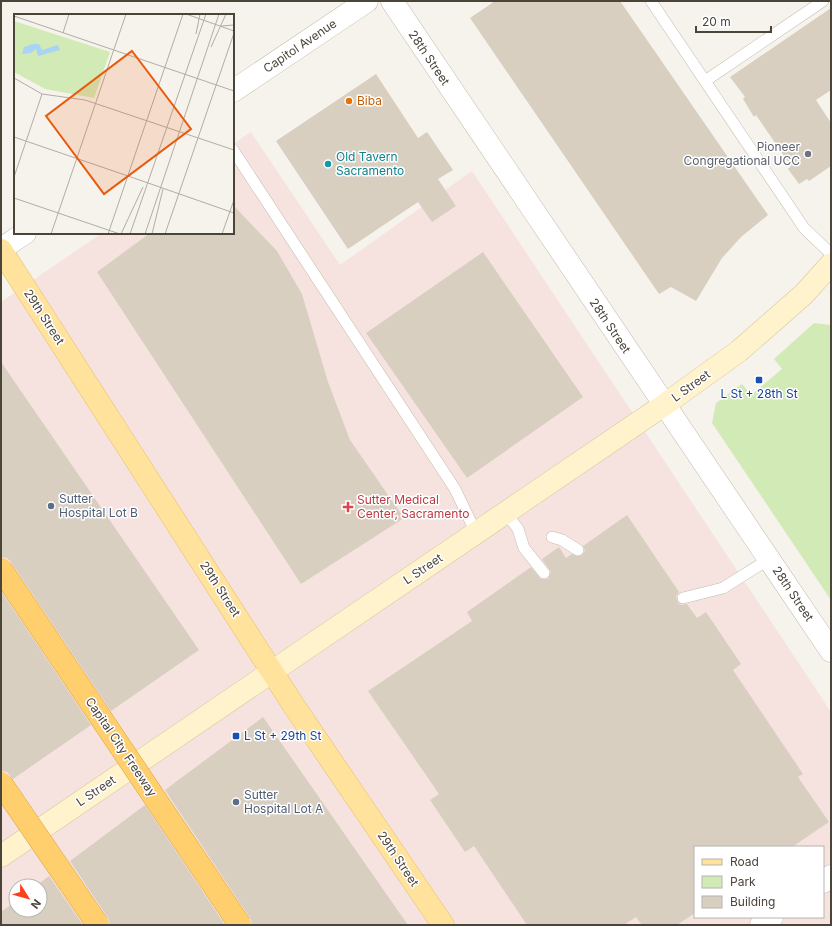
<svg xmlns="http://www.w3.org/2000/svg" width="832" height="926" font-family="Inter,sans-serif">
	<rect width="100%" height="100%" fill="#f6f3ec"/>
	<path fill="#f6e3e0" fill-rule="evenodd" d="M251,132L340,265L472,171L831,712V925H1V302L102,233H233V144ZM695,847H823V917H695ZM16,886H40V910H16Z"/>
	<path fill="#d2eab5" d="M814,323L831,325V600L712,423L716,403L742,384L751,395L782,369L774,359Z"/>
	<path fill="#d8cfc1" d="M495,1H620L768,215L741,237L722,258L696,301L671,287L659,294L470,18Z
		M831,8V90L816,100L831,123V166L809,181L807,179L799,184L788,169L791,166L756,115L754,117L743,99L745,97L730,77Z
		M376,74L418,138L427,132L453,170L438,179L456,206L432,222L418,202L348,249L276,141Z
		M233,205L277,251L302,294L328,382L350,440L404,518L301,584L97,272L150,233H233Z
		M483,252L583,397L467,478L366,333Z
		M1,362L199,650L111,711L11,562L7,558L1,557Z
		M627,515L679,592L676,596L678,603L681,605L687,604L697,618L706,612L741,664L733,670L803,774L798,777L829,822L792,847H695V913L677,925H642L636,917L624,925H527L474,846L465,852L430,800L439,794L368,691L472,621L467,612L531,567L541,579H548L551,572L542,559L559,547L566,558L572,554L581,556L585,551L583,546Z
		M1,591L91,725L13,779L7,772L1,771Z
		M263,717L408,925H252L250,918L165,790Z
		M145,805L225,925H110L108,918L70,861Z
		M49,876L83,925H1V912L16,901V910H40V886H36Z"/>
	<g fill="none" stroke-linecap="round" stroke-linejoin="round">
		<defs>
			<path id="service" d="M651,1L804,228L831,254
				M705,81L823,1
				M233,150L455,489L476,533
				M506,513L518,529L524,548L544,573
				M552,537L562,540L578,550
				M683,598L723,588L769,559"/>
			<path id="minor" d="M392,1L831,651
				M823,882L831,876
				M761,925L772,917"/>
			<path id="tertiary" d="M233,91L367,1
				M1,249L25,233"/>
			<path id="secondary" d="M1,856L664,405L739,351L804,294L831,264"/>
			<path id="primary" d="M1,250L294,706L443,925"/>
		</defs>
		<use href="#service" stroke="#c2bbae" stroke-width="12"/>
		<use href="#minor" stroke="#c2bbae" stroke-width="23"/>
		<use href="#tertiary" stroke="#c2bbae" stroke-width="23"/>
		<use href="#secondary" stroke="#d6c79b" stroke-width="23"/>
		<use href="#primary" stroke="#e6c16a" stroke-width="23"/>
		<use href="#service" stroke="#fff" stroke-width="11"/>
		<use href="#minor" stroke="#fff" stroke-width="22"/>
		<use href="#tertiary" stroke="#fff" stroke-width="22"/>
		<use href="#secondary" stroke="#fff3cd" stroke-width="22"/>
		<use href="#primary" stroke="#ffe39c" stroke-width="22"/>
		<defs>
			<path id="motorway-bridge" d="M1,569L240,925
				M1,783L98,925"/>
		</defs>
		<use href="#motorway-bridge" stroke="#e0a43c" stroke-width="23" stroke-linecap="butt"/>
		<use href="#motorway-bridge" stroke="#ffcf6e" stroke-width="22"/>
	</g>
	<circle fill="#e8710a" stroke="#fff" stroke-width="1.5" cx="349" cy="101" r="4"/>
	<circle fill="#6b7280" stroke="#fff" stroke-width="1.5" cx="808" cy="154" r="4"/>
	<circle fill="#0f9aa8" stroke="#fff" stroke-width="1.5" cx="328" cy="164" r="4"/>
	<g fill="#1a4fb4" stroke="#fff" stroke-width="1.5">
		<rect x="755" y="376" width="8" height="8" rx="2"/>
		<rect x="232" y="732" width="8" height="8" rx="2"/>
	</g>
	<g fill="#5c6f8a" stroke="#fff" stroke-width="1.5">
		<circle cx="51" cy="506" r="4"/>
		<circle cx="236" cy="802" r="4"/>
	</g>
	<path fill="#e0444e" stroke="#fff" stroke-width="1.5" d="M346 501h4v4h4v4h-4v4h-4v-4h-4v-4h4z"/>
	<g text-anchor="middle" stroke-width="3" stroke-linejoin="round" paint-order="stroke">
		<g font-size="12" fill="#4b4439" stroke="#fff">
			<text transform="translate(300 46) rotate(-34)" y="4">Capitol Avenue</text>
			<text transform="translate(429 58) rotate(56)" y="4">28th Street</text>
			<text transform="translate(44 317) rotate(57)" y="4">29th Street</text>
			<text transform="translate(610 326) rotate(56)" y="4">28th Street</text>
			<text transform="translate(691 386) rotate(-36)" y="4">L Street</text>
			<text transform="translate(423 569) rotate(-34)" y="4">L Street</text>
			<text transform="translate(220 589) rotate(57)" y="4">29th Street</text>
			<text transform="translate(793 594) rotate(56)" y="4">28th Street</text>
			<text transform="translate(121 747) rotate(56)" y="4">Capital City Freeway</text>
			<text transform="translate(96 791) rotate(-34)" y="4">L Street</text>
			<text transform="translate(398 859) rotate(56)" y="4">29th Street</text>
		</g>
		<g font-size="12" fill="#c56008" stroke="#fff" text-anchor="start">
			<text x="357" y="105">Biba</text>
		</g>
		<g font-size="12" fill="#5b616d" stroke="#fff" text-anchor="end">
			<text x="800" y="151">Pioneer<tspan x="800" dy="14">Congregational UCC</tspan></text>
		</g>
		<g font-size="12" fill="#0d838f" stroke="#fff" text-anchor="start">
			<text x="336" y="161">Old Tavern<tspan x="336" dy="14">Sacramento</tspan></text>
		</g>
		<g font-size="12" fill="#164399" stroke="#fff">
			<text x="759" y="398">L St + 28th St</text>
			<text x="244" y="740" text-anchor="start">L St + 29th St</text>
		</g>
		<g font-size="12" fill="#4e5e75" stroke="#fff" text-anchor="start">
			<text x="59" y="503">Sutter<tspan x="59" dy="14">Hospital Lot B</tspan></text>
			<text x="244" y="799">Sutter<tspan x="244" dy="14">Hospital Lot A</tspan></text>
		</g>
		<g font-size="12" fill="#be3a42" stroke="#fff" text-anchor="start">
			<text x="357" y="504">Sutter Medical<tspan x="357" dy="14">Center, Sacramento</tspan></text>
		</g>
	</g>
	<g transform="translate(14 14)">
		<rect width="220" height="220" fill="#f6f3ec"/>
		<path d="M0,7L96,38L80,84L31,75L0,58Z" fill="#d2eab5"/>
		<path d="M19,30H25L28,36L44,31L46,36L24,42L22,35L17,39L8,40L10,33Z" fill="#a9d4f2"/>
		<path fill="none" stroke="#b2ada4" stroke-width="1" d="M172,0L220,17M0,2L220,77M207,12L220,11M49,19L55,0M182,20L186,0M197,33L212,0M0,64L28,80L71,86L220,136M0,123L114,162M114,162L220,199M0,163L28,80M0,184L106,220M37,220L112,0M94,220L169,0M107,220L129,173M116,220L192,0M131,220L205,0M138,220L149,175M151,220L220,19M208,220L220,186"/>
		<path fill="#e8590c" fill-opacity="0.15" stroke="#e8590c" stroke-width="2" d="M118,37L177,115L90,180L32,102Z"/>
		<rect width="220" height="220" fill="none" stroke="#4b4439" stroke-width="2"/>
	</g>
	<rect width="832" height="926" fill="none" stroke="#4b4439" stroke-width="4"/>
	<rect x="694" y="846" width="130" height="72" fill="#ffffff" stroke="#b7b4b0"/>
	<rect x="702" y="859" width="20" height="6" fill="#ffe39c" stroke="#b7b4b0"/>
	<text x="730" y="866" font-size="12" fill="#4b4439">Road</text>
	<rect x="702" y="876" width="20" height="12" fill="#d2eab5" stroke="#b7b4b0"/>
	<text x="730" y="886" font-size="12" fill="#4b4439">Park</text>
	<rect x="702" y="896" width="20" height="12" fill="#d8cfc1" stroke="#b7b4b0"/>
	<text x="730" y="906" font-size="12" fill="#4b4439">Building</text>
	<g transform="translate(28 898) rotate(127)"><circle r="19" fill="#ffffff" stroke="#b7b4b0"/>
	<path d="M0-3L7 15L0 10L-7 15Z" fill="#fc3f1d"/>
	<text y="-6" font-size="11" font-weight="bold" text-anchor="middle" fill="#4b4439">N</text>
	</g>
	<path d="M696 26v6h75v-6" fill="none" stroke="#4b4439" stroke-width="2"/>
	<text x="702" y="26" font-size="12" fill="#4b4439" stroke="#ffffff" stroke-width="3" paint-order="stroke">20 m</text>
</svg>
